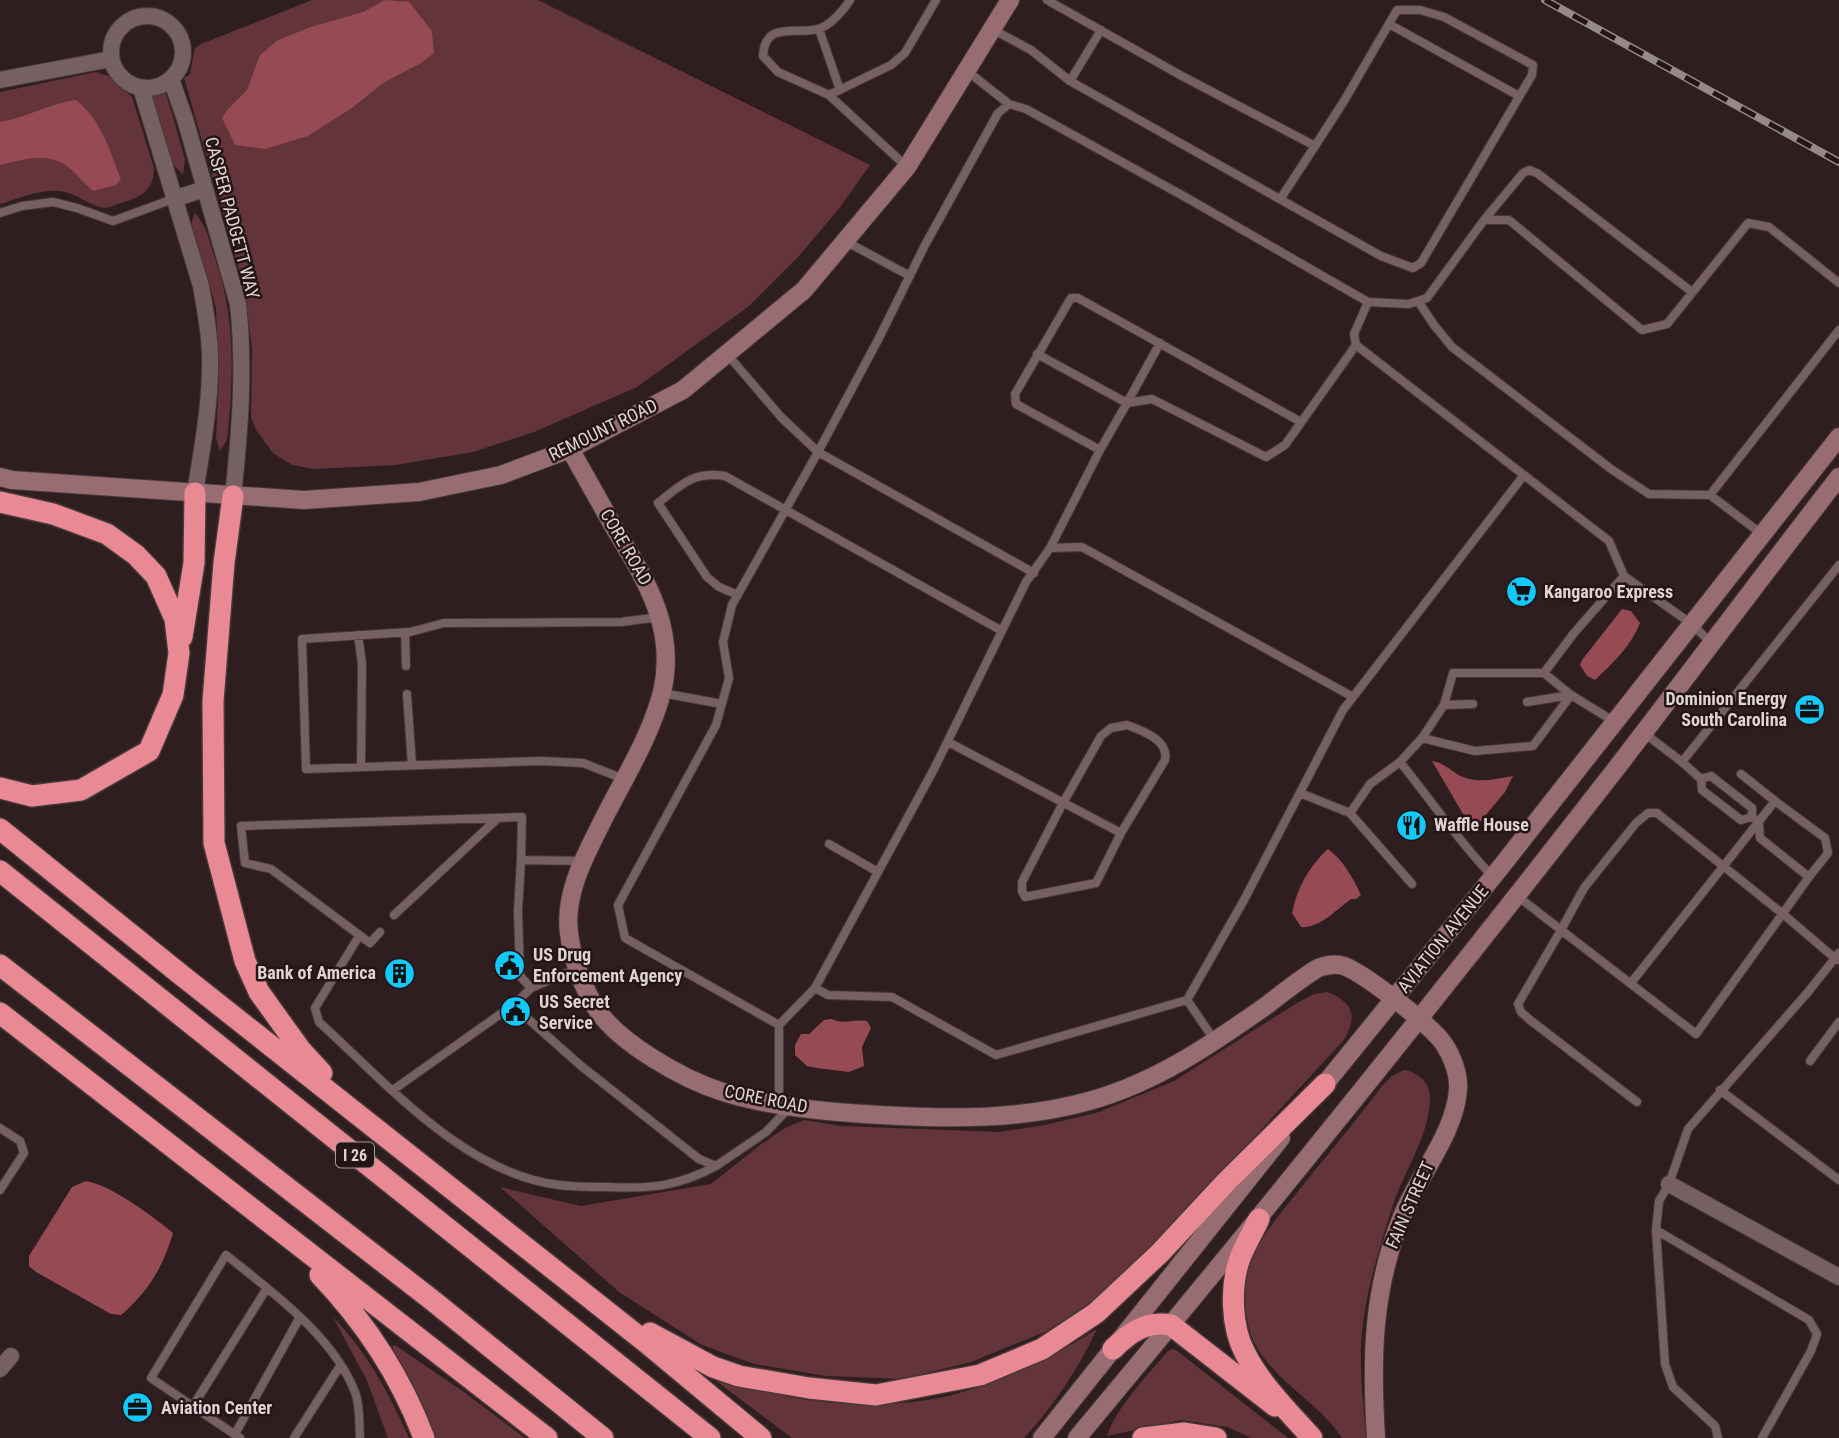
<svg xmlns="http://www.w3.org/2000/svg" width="1839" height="1438" font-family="'Roboto Condensed',sans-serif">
	<rect width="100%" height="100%" fill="#2e1e20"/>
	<path fill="#63343a" d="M312,0H538L870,165L838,210L798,257L748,307L637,387L534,432L473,452L396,465L314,469L292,465L273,453L256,430L251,417L252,347L242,280L184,78L190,74L195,48L201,44Z
		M96,72L108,76L132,97L154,168C154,191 141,197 121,203C116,204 109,208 105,208C91,207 75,192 59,191C39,189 18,199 0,204V92Z
		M163,92L166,93L185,159L183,175L171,162L152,96Z
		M195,213C206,226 208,236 213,252C236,317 234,373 227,440L220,451L216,438L219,376L216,309L208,278L194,239L191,224Z
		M1327,992C1354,1002 1358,1018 1343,1041L1152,1248L1088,1304L1047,1331L971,1362L902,1379L826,1376L754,1364L702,1345L619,1292L500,1187L581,1206L711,1184L760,1145L785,1128L804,1120L841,1126L999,1132L1045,1125L1099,1112L1174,1081L1297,1003L1314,994Z
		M1404,1070C1418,1073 1430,1081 1430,1098C1429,1138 1404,1170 1392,1208C1378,1252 1363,1300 1361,1348C1360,1377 1364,1408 1366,1438H1342C1319,1402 1276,1383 1255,1344C1241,1316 1242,1273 1258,1246C1269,1226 1285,1208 1299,1190C1327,1155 1356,1121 1382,1086L1392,1076Z
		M333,1317C367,1352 389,1393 409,1438H388L367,1381Z
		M1097,1329C1079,1368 1053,1407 1024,1438H792L703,1371C781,1404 884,1416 966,1391C1012,1377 1057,1354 1097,1329Z
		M395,1345L464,1392L525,1438H435L407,1376L392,1347Z
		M1172,1349L1176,1350L1288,1438H1251L1228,1427L1181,1420L1107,1436C1116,1407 1148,1375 1168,1351Z"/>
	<path fill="#964a53" d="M385,0L409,2L432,31L434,53L421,63L383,83L352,108L308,136L265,149L235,145L222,118L227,110L247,90L260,55L278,40L311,27L363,12Z
		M76,100C101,119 110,151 121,179L116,185L93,191C83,183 75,171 64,164C43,152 22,160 0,165V122C27,118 49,103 76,100Z
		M1622,609L1631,611L1640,623C1631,646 1613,663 1595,680L1587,676L1580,665L1582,660Z
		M1432,761C1443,763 1448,768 1457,774C1475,785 1494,779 1513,776L1505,792L1479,823L1463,814Z
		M1328,849C1344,861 1353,878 1361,895L1356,899H1351C1337,909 1319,929 1301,927L1292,913C1297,888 1309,866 1328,849Z
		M831,1019C845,1025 852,1019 867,1021L871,1028L862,1047L864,1066L849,1072L817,1068L807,1066L795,1055V1045L801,1034H809L824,1020Z
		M86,1181C113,1186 151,1215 173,1233C163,1267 149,1291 121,1315L111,1314L36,1272L29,1266V1256L72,1187Z"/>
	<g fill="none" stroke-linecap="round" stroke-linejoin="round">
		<defs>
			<path id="lane" d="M850,0C844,10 830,26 818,29C796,35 765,20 763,56L778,72L829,95L907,167
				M1389,24L1519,96
				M819,29L840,90
				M992,29L1031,50L1070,81L1381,256L1413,268L1421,263L1532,75L1533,65L1444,17L1420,10H1397L1344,101L1315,146L1180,75L1047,0
				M967,71L1009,104
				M1070,81L1101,30
				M829,95L891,65L905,53L936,0
				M1281,198L1315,146
				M0,213L22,206L53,202L77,208L113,221L173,199
				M1484,220L1523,173L1529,170L1537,173L1692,292
				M845,241L910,276
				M1418,301L1434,325L1452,347L1611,469L1649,494L1710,495L1763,535
				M1368,302L1354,334L1356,345L1609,541L1624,576L1693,625L1712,644
				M727,354L781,417L818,452L1034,573
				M1037,354L1127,403L1160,343
				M1100,450L1016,404L1015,394L1071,298H1078L1301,422
				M1710,495L1839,330
				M1050,548L1100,450L1127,403L1152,399L1266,457L1285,445L1356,345
				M738,595L719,587L707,577L658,503C681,485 693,471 725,476L1002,631
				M405,632L406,666
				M358,635L362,664L361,767
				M662,693L722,704
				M407,694L412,765
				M1571,695L1544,673L1574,633L1624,576
				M1527,702L1571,695
				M1444,705L1473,704
				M1127,725C1143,731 1169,740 1165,760L1121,833L1096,883L1025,897L1022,891V882L1063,803L1101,736L1111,728Z
				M1644,733L1682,762L1839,565
				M1422,738L1444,705L1453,673H1544
				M948,742L1121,833
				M1400,762L1422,738L1475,751L1533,746L1571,695L1615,722
				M1682,762L1701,779L1702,790L1741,820L1752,817
				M1741,774L1775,801
				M624,779L583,763L540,761L306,769L302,639L410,632L444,623L621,622L660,617
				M1300,793L1350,813L1370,784L1400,762C1431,800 1458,841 1493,877
				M1350,813L1412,884
				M829,844L878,872
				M1516,895L1561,930L1584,888L1636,823L1648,813H1657L1783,914L1837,960
				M394,915L498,818
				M380,932L370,943L271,869L245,863L241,826L522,817L521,860
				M359,936L315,1008L319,1022C386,1083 465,1174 559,1185C575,1187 591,1187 607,1187C650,1189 677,1187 716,1166
				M576,969L531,988L516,1003L527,1018L580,1065L699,1159L716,1166L766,1132L790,1107
				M1631,983L1775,801L1825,838L1828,853L1809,877
				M531,988L520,976L518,911L521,860L584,861
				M815,988L828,995L892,997L996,1055L1187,1000L1244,900L1343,710L1524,475
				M1187,1000L1215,1041
				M779,1025L625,938L618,905L716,725L729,678L723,642L732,605L818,452L879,338L925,245L998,113L1009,104L1026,109L1187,198L1368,302L1409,304L1427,298L1484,220H1509L1642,330L1667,324L1748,223L1769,227L1839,283
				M1810,1061L1839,1022
				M393,1090L516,1003
				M1720,1090L1839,1180
				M1637,1102L1530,1020L1521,1012L1518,1004L1561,930L1696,1034L1809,877L1760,838L1759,822L1752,817V808L1711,776L1701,779
				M779,1103V1025L815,988L934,769L1026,582L1050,548L1082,547L1353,697
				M0,1128L20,1141L24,1153L0,1190
				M1656,1230L1809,1320L1817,1334L1811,1351L1762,1438
				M193,1406L267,1288
				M235,1434L300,1317
				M240,1438L151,1378L226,1255C272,1292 336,1338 356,1395C360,1408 359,1425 360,1438
				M294,1438L340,1366
				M1718,1438L1715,1426L1673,1387L1665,1364L1656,1230L1659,1201L1669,1184L1688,1129L1808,992L1839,953"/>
			<path id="street" d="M111 52a36 36 0 1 1 72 0a36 36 0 1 1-72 0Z
				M171,79L185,119L238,304C245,368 240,431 233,496
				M0,80L111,59
				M141,88L201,286C205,309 210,333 210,357C211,403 202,448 195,493
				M173,199L205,189
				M1669,1184L1839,1277
				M0,1369L11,1356"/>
			<path id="secondary" d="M570,449C585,476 600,502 615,529C646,580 677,629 662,692C650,739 621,783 600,826C584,858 564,895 569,933C572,959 583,989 598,1011C621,1044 683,1079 720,1091C768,1107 829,1112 880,1115C950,1119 1021,1120 1089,1101C1155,1083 1212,1044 1267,1005C1284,992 1300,979 1318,968C1327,965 1335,963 1344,966C1365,974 1431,1025 1444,1044C1452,1056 1459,1074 1458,1089C1456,1131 1419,1175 1403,1214C1372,1289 1371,1359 1376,1438
				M0,477L12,480L304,500L419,492L501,475L570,449L683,390L804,290L907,167L1010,0
				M1316,1095L1500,868L1839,437
				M1042,1438L1281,1138
				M1077,1438C1263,1215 1444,990 1622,761C1695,666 1766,571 1839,477"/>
			<path id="highway" d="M233,496L224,563L213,701L214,843L245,961L259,992L300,1049L322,1073
				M0,502L53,514L107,534L136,555L156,576L175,619L179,653L173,695L149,751L81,790L32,796L0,788
				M182,637L194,563L195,493
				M0,829L180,974L643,1340L761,1438
				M0,871L710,1438
				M0,965L432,1300L603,1438
				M0,1013L547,1438
				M1259,1219C1253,1232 1245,1245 1240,1258C1230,1286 1231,1327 1245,1353C1261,1385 1289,1412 1312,1438
				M320,1275C365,1322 401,1377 424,1438
				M650,1333L713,1367L739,1376L809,1388L876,1395L980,1375L1042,1349L1096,1313L1160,1253L1227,1181L1325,1084
				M1113,1349C1129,1333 1147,1320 1171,1325L1275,1406
				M1143,1438L1185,1433L1216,1438"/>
		</defs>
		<use href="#lane" stroke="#46393a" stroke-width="10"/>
		<use href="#street" stroke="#46393a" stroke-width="18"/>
		<use href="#secondary" stroke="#46393a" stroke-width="20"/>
		<use href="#highway" stroke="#46393a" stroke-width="24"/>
		<use href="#lane" stroke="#756163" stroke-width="8"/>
		<use href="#street" stroke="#756163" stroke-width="16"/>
		<use href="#secondary" stroke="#986d71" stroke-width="18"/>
		<use href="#highway" stroke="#e98993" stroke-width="21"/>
		<defs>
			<path id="rail" d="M1545,0L1839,162"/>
		</defs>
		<use href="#rail" stroke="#96898a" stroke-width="8"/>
		<use href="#rail" stroke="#241516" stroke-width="5" stroke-dasharray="16" stroke-linecap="butt"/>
	</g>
	<defs>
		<symbol id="supermarket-disc" viewBox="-11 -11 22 22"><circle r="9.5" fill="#11cafb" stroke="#241516"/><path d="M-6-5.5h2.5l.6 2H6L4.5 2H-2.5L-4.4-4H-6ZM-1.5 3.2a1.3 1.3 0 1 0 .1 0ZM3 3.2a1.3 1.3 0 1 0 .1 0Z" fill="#111"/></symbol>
		<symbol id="office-disc" viewBox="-11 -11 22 22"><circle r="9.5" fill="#11cafb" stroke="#241516"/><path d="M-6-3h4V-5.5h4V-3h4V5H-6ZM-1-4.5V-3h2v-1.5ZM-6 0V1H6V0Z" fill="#111"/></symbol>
		<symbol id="restaurant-disc" viewBox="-11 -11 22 22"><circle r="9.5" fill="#11cafb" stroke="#241516"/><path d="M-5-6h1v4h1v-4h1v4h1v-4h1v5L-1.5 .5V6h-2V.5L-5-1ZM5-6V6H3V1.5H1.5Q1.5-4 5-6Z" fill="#111"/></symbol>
		<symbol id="civic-disc" viewBox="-11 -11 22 22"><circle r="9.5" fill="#11cafb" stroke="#241516"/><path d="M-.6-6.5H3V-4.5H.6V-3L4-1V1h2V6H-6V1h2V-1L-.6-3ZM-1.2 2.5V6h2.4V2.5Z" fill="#111"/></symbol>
		<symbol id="building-disc" viewBox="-11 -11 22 22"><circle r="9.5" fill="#11cafb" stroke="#241516"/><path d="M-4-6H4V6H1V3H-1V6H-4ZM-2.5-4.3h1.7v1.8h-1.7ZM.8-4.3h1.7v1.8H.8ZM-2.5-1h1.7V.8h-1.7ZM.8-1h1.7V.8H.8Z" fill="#111"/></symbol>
	</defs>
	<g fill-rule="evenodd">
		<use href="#supermarket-disc" x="1504" y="574" width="35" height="35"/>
		<use href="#office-disc" x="1792" y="692" width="35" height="35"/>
		<use href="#restaurant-disc" x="1394" y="808" width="35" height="35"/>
		<use href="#civic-disc" x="492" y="948" width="35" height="35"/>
		<use href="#building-disc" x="382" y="956" width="35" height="35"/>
		<use href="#civic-disc" x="498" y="994" width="35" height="35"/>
		<use href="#office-disc" x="120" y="1390" width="35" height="35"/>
	</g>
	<g text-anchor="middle" stroke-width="5" stroke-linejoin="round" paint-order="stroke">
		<rect fill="#241516" stroke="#a79a9b" stroke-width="2" x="336" y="1142.5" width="38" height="25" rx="5"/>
		<g font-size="16" font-weight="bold" fill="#dfd3d4">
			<text x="355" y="1161">I 26</text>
		</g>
		<g font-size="18" fill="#dfd3d4" stroke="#241516">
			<text transform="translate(232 218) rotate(75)" y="6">CASPER PADGETT WAY</text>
			<text transform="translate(603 430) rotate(-26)" y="6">REMOUNT ROAD</text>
			<text transform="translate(626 547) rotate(60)" y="6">CORE ROAD</text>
			<text transform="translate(1443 939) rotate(-51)" y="6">AVIATION AVENUE</text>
			<text transform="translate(766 1099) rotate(11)" y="6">CORE ROAD</text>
			<text transform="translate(1410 1205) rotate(-66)" y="6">FAIN STREET</text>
		</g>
		<g font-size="18" font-weight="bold" fill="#dfd3d4" stroke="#241516" text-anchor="start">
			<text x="1544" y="598">Kangaroo Express</text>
			<text x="1787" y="705" text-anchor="end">Dominion Energy<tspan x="1787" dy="21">South Carolina</tspan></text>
			<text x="1434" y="831">Waffle House</text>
			<text x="533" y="961">US Drug<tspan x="533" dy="21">Enforcement Agency</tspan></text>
			<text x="376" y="979" text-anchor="end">Bank of America</text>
			<text x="539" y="1008">US Secret<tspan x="539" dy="21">Service</tspan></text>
			<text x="161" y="1414">Aviation Center</text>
		</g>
	</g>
</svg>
